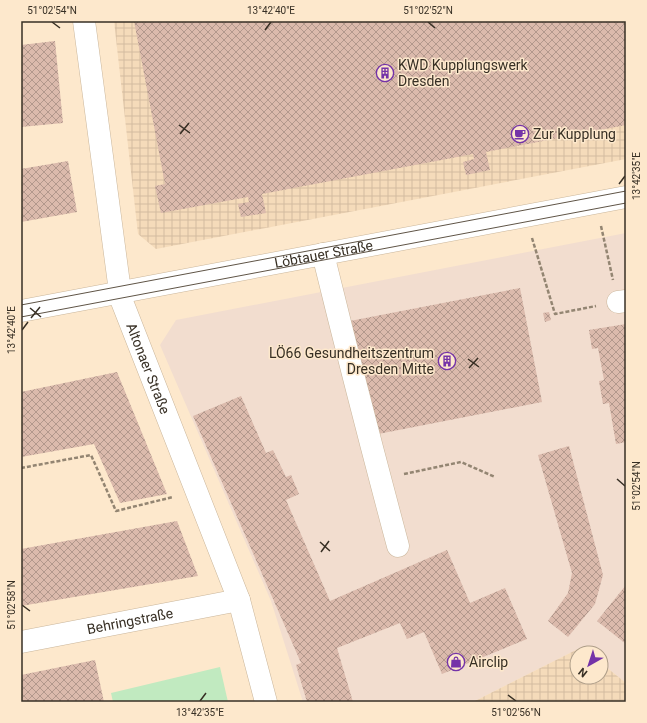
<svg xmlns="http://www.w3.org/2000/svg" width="647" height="723" font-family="Roboto,sans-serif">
	<defs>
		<pattern id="industrial-grid" width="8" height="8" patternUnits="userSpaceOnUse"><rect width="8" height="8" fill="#f5dbba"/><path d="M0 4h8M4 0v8" fill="none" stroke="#d3bca0"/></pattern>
		<pattern id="building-cross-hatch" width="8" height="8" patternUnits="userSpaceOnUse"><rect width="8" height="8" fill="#dbbaac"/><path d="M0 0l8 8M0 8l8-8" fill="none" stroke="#b2988c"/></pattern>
	</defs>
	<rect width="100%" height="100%" fill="#fde8cc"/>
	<path fill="#f2ddcf" d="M626,233V683L601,663V653H589L582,647L473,702H303L271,601L160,345L176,320Z"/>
	<path fill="url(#industrial-grid)" d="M114,21H626V159L156,249L138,234Z
		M582,647L589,653H577V677H601V663L626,683V702H473Z"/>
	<path fill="#c1eac0" d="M220,667L228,702H113L111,693Z"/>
	<path fill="url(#building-cross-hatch)" d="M134,21H626V125L486,152L490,170L466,175L463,162L474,159L473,154L262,194L266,213L241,217L238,204L249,202L248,197L161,213L155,186L165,184Z
		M55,41L63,123L21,127V45Z
		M68,161L77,212L21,222V169Z
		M520,288L542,402L373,435L350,321Z
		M549,312L551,320L545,322L543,313Z
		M626,324V442L616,444L609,403L603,404L599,381L604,380L598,348L592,349L589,330Z
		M117,372L167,494L120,503L94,444L21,457V392Z
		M241,396L266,453L273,450L286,477L291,475L299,494L286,500L330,601L447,550L470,603L505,588L527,639L442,674L424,632L407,639L400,623L337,648L353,702H307L296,665L301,663L193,416Z
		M569,446L603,575L595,604L568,637L548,621L568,593L572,573L538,455Z
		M177,521L198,576L21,606V549Z
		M626,585V644L597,621Z
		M95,660L104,702H21V675Z"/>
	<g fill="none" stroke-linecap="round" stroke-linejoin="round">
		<defs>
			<g id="minor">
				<path id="s1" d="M84,21L121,299L239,600L266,702"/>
				<path d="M323,254C347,352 372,449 398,546"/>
				<path d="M618,302L626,301"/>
				<path id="s2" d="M21,642L239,600"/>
			</g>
			<g id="major">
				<path id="s3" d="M21,311L626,197"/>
			</g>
		</defs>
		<use href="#minor" stroke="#cab69b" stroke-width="23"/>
		<use href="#major" stroke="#cab69b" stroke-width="23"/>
		<path stroke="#938572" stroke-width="2.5" stroke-dasharray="4 2" stroke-linecap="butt" d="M601,226L613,280
			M532,238L555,314L596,306
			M21,468L91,455L116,511L173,497
			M404,474L461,462L495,477"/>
		<use href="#minor" stroke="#fff" stroke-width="22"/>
		<use href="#major" stroke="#fff" stroke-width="22"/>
		<path stroke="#5f5446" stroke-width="1" d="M21,305L626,191
			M21,317L626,203"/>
	</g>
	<path fill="none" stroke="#372f24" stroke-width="1.5" d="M52,22L60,28M428,22L435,28M265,30L271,22M179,125L190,133M180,134L189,123M619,184L625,176M30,308L41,317M31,318L40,307M22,330L28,322M468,359L479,367M469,368L478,358M617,479L625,486M320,542L330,551M321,552L329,541M22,605L30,611M508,695L516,701M200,701L206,693"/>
	<defs>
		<symbol id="building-ring" viewBox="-11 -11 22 22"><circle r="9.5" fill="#fde8cc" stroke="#7433a8" stroke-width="1.5"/><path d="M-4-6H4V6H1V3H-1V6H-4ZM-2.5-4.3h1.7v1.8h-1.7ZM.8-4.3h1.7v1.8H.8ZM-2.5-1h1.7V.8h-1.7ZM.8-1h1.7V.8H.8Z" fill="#7433a8"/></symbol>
		<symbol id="cafe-ring" viewBox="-11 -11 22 22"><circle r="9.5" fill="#fde8cc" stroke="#7433a8" stroke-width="1.5"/><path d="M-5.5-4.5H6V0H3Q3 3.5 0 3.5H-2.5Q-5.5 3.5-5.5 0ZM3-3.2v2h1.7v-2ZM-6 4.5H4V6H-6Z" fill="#7433a8"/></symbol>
		<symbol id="shop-ring" viewBox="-11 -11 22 22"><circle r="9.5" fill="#fde8cc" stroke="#7433a8" stroke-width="1.5"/><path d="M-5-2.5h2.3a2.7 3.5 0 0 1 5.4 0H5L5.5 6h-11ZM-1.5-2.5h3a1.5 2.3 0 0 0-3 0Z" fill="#7433a8"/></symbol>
	</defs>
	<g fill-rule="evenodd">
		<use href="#building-ring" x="375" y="63" width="20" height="20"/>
		<use href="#cafe-ring" x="510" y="124" width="20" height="20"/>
		<use href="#building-ring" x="437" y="351" width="20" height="20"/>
		<use href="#shop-ring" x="446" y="652" width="20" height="20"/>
	</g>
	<g text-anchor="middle" stroke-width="3" stroke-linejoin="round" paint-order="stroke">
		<g font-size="14" fill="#372f24" stroke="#fde8cc" text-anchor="start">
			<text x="398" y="70">KWD Kupplungswerk<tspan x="398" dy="16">Dresden</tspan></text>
			<text x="533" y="139">Zur Kupplung</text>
			<text x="434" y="358" text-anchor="end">LÖ66 Gesundheitszentrum<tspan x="434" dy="16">Dresden Mitte</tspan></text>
			<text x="469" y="667">Airclip</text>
		</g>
		<g font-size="14" fill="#372f24" stroke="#fde8cc">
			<text dy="5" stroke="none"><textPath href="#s3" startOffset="308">Löbtauer Straße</textPath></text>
			<text dy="5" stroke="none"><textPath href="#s1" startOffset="355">Altonaer Straße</textPath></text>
			<text dy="5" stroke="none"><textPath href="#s2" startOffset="111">Behringstraße</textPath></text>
		</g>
	</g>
	<rect width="647" height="723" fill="none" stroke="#fde8cc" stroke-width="44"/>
	<g transform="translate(589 665) rotate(219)"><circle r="19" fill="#fde8cc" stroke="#ae9e89"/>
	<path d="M0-3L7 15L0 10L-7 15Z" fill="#7433a8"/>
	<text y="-6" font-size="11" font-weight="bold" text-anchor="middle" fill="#372f24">N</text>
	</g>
	<rect x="22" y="22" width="603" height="679" fill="none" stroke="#372f24" stroke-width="1.5"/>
	<g font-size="10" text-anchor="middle" fill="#372f24">
		<text x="52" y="14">51°02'54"N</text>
		<text x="271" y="14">13°42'40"E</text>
		<text x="428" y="14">51°02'52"N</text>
		<text transform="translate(636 176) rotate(-90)" y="4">13°42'35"E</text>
		<text transform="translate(11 330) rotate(-90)" y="4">13°42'40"E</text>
		<text transform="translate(636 486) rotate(-90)" y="4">51°02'54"N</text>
		<text transform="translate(11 605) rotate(-90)" y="4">51°02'58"N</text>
		<text x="200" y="716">13°42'35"E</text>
		<text x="516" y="716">51°02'56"N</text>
	</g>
</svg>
